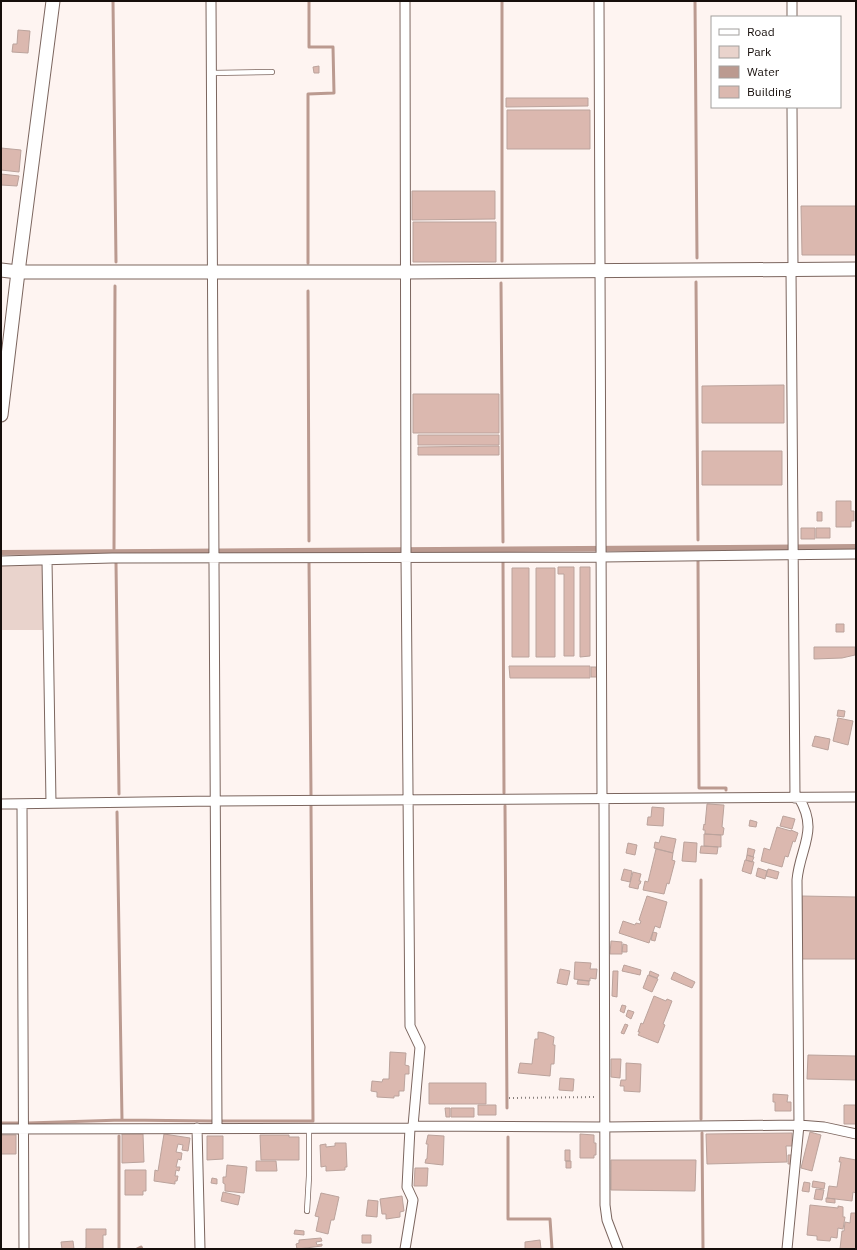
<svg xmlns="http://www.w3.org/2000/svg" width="857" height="1250" font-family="'IBM Plex Sans',sans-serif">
	<rect width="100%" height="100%" fill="#fef4f1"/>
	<path fill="#e9d3cc" d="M43,563V630H1V565Z"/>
	<path fill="#bb9a90" d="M856,544V550L1,555V550Z"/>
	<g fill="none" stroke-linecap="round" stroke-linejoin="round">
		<path stroke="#bb9a90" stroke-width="3" d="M113,1L116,262
			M502,1V261
			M695,1L697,258
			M308,263V94L334,93L333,47H309V1
			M696,282L698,540
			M501,283L503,542
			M308,291L309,541
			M114,549L115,286
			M698,559L699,788H726V790
			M503,561L504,793
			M309,562L311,795
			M116,563L119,794
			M505,806L507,1108
			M117,812L122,1120
			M701,880V1119
			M220,1121H313L311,806
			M1,1123H19
			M28,1123L122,1120L212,1121
			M702,1133L703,1249
			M119,1136V1249
			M508,1137V1219H550L552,1249
			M137,1249L141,1247L142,1249"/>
	</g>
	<path fill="#dbb8af" stroke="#bba39c" d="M18,30L30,31L28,53L12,52L13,44H17Z
		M319,66V73H314L313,67Z
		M506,98H588V106L506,107Z
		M507,110H590V149H507Z
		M1,148L21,150L19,172L1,170Z
		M1,174L19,176L17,186L1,185Z
		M412,191H495V219L412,220Z
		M801,206H856V255H802Z
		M413,222H496V262H413Z
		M784,385V423H702V386Z
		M413,394H499V433H413Z
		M418,435H499V445H418Z
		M499,446V455H418V447Z
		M702,451H782V485H702Z
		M836,501H851V511H854V521H851V527H836Z
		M817,512H822V521H817Z
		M801,528H815V539H801Z
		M816,528H830V538H816Z
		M558,567H574V656H564V574H558Z
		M580,567H590V656L580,657Z
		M512,568H529V657H512Z
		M536,568H555V657H536Z
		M836,624H844V632H836Z
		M814,647H855V655L842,658L814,659Z
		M509,666H590V678H510Z
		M591,667H596L597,677H591Z
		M838,710L845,711L844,717L837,716Z
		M838,718L853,721L848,745L833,741Z
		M815,736L830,739L828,750L812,746Z
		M707,804L724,805L722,827L724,828L723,835L705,834V830H703L704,824L705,825Z
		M652,807L664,808L663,826L647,825L648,817H651Z
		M783,816L795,819L792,829L780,826Z
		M750,820L757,822L756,827L749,826Z
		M777,827L791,831V830L798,833L795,842L793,841L788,857L785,856L782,867L761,861L764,848L770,850Z
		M704,834L721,835V847L704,846Z
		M661,836L676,839L673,853L654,848L655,842L659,843Z
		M684,842L697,843L696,862L682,861Z
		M628,843L637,845L635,855L626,853Z
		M701,846L718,847L717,854L700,853Z
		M748,848L755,850L753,857L747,855Z
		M656,849L673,853L672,860L675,861L669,884L667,883L664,894L643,890L645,881L648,882Z
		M747,855L754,857L752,862L746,860Z
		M745,860L754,862L751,874L742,871Z
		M758,868L767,871L765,879L756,876Z
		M624,869L632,871L630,882L621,880Z
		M768,869L779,872L777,879L766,876Z
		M633,872L641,874L639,881H641L640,884H639L638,889L629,887Z
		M647,896L667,902L660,928L655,926L649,943L619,933L623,921L635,925L636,923L640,924L641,921L639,920Z
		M802,896L856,897V959H802Z
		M653,932L657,933L655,941L651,940Z
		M611,941L622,942V954H610Z
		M623,944L627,945V952H622Z
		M575,962L591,963L590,969H597L596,979L590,978V981L574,979Z
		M624,965L641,970L640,975L622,971Z
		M560,969L570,971L567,985L557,983Z
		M613,971H618L617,997L612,996Z
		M650,971L659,975L657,978L649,975Z
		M674,972L695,982L692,988L671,979Z
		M648,975L658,979L652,992L643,988Z
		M578,980L589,981V985L577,984Z
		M654,996L666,1001L667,999L672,1001L663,1024L665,1025L658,1043L638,1035L640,1032H638L641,1023L643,1024Z
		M622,1005L626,1006L624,1013L620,1011Z
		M628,1010L634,1012L631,1019L626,1016Z
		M625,1024L628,1025L624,1034L621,1033Z
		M538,1032L544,1033L554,1037L553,1045H555L554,1064H551L550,1076L518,1073L520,1063L532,1064L535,1039H538Z
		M390,1052L406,1053L405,1065L409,1066V1074H405L404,1091H399V1096H394V1098L377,1097V1092L371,1091L372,1081L382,1082L383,1079H389Z
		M808,1055L856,1056V1080L807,1079Z
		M611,1059H621L620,1078L611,1077Z
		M626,1063L641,1064L640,1092L624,1091V1086H620L621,1080H626Z
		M560,1078L574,1079L573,1091L559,1090Z
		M429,1083H486V1104H429Z
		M773,1094L788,1095L787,1102H791V1111H775V1102H773Z
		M478,1105H496V1115H478Z
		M844,1105H856V1124H844Z
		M445,1108H450V1117H446Z
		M451,1108H474V1117H451Z
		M810,1132L821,1135L812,1171L801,1168Z
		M792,1133V1146H786L787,1162L707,1164L706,1134Z
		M122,1134H143L144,1162L122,1163Z
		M164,1134L190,1138L188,1151L182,1150L183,1145L178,1144L176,1152L182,1153L181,1160L178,1159L176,1167H180L179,1171L176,1170L175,1176H178L177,1181H175V1184L154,1181L155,1170L158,1171Z
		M580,1134L594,1135V1143H596V1155H594V1158H580Z
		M1,1135H16V1154H1Z
		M260,1135H289V1137H299V1160H261Z
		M428,1135L444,1136L443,1165L425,1163L426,1159H427L428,1144H426Z
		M207,1136H223V1159L207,1160Z
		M335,1143H346L347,1167H345V1170L326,1171V1166L321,1167L320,1145L326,1144V1147L335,1146Z
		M565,1150H570V1161H565Z
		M788,1155H792V1164H788Z
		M840,1157L856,1160V1193L853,1192L852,1201L827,1198L829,1186L837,1187L841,1162H839Z
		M611,1160H696L695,1191L611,1190Z
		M256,1161H276L277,1171H256Z
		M566,1161H571V1168H566Z
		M227,1165L247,1167L244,1193L225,1191V1184L223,1183V1177H226Z
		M415,1168H428L427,1186H414Z
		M125,1170H146V1191H143V1195H125Z
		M212,1178L217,1179V1184L211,1183Z
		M813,1181L825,1183L824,1189L812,1187Z
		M804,1182L810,1183L809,1192L802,1191Z
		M816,1189L824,1190L822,1200L814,1199Z
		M223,1192L240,1196L238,1205L221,1201Z
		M321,1193L339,1197L334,1220H331L328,1234L316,1231L319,1217L315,1216Z
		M402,1196L404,1211L400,1212V1217L386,1219V1214H382L380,1199Z
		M826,1198L835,1199V1203L826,1202Z
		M368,1200L378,1201L377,1217L366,1216Z
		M810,1205L838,1208V1206L843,1207V1217H845L843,1229L838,1228L837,1238L831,1237L830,1241L817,1240V1236L807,1235Z
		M851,1213H856V1249H840L842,1231H844L845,1222L850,1223Z
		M86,1229H106V1235H103V1249H85V1248H86Z
		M295,1230L304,1231V1235L294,1234Z
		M362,1235H371V1243H362Z
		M321,1238L322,1241L316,1242L317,1245L322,1244V1246L297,1249L296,1244L299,1243V1240Z
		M540,1240L541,1249H525V1242Z
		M73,1241L74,1249H62L61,1242Z"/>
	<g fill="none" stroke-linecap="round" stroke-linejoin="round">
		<defs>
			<path id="lane" d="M211,73L272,72
				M307,1211L309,1176V1129"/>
			<path id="street" d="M211,1L217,1128
				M405,1L406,557L410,1026L420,1047L413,1126
				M599,1L602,799
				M792,1V17
				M792,107L793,270
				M791,270L795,798
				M47,560L51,803
				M1,561L112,558L602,557L856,554
				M604,799L605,1205L607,1220L618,1249
				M1,804L215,801L856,797
				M22,805L24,1249
				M197,1128L200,1249
				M1,1129L410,1128L413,1126L605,1127L799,1125L824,1127L856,1134
				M405,1249L413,1200L407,1187L410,1128
				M787,1249L799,1125L797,880C800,847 819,831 799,798"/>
			<path id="secondary" d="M1,270L18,272H405L856,269
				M1,415L18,272L53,1"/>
		</defs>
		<use href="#lane" stroke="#7c665f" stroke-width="6"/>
		<use href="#street" stroke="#7c665f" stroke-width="11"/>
		<use href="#secondary" stroke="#7c665f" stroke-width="15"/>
		<path stroke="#887f7c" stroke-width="2" stroke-dasharray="1 3" stroke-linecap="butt" d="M509,1098L596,1097"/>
		<use href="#lane" stroke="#fff" stroke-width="4.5"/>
		<use href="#street" stroke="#fff" stroke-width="9"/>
		<use href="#secondary" stroke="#fff" stroke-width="13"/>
	</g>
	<rect width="857" height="1250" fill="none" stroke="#160e0b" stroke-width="4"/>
	<rect x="711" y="16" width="130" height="92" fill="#ffffff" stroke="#a29f9d"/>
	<rect x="719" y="29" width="20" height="6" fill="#ffffff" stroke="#a29f9d"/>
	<text x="747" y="36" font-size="12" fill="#160e0b">Road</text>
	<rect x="719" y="46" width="20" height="12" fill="#e9d3cc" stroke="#a29f9d"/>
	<text x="747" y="56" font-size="12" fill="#160e0b">Park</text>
	<rect x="719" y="66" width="20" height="12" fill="#bb9a90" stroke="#a29f9d"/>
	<text x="747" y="76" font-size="12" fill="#160e0b">Water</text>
	<rect x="719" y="86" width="20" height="12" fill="#dbb8af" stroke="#a29f9d"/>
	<text x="747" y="96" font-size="12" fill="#160e0b">Building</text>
</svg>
